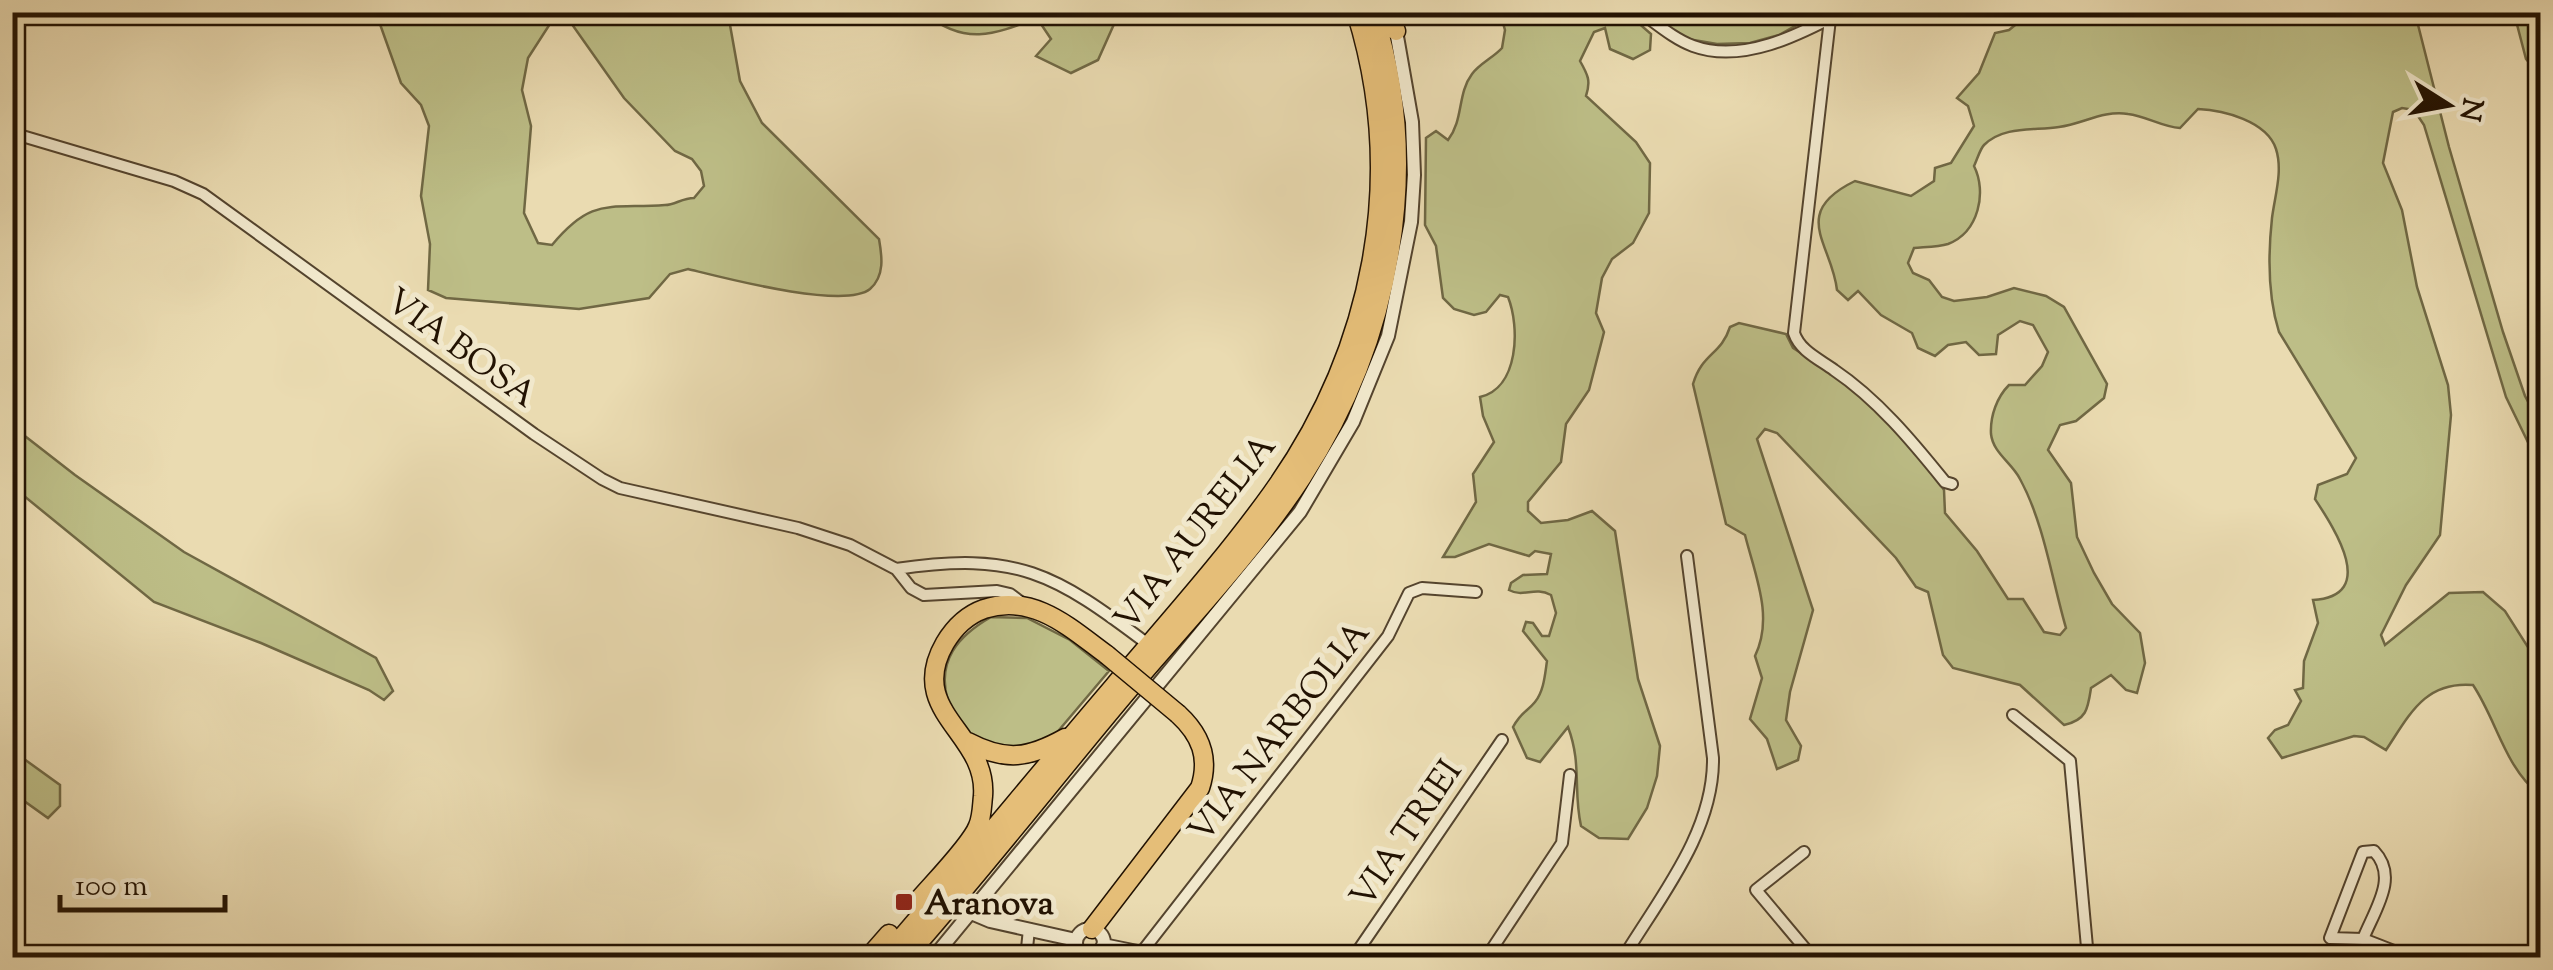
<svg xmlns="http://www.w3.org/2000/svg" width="2553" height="970" font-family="'Sorts Mill Goudy',serif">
	<rect width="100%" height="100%" fill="#eadbb1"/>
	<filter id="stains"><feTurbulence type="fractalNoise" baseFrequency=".002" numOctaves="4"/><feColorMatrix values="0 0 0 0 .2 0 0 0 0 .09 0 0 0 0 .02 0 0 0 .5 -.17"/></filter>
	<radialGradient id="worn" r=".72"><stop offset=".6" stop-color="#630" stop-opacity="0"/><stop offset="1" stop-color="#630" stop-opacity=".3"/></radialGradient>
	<path fill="#bdbe87" stroke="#706844" stroke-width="2.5" d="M376,13H557L528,58L522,90L531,126L524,213L538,243L552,245C592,197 608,209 665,205C675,205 682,198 694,198L704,186L701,171L692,159L675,151L624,98L564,13H724L730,25L740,81L762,123L879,239C882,256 885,276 870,289C844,310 721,277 688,269L670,274L649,298L579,309L446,298L428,290L430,244L421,196L429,126L421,105L401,83Z
		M924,13H1119L1098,60L1071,73L1036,56L1051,39L1037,18C993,35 965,46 924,13Z
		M1500,13H1627L1651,34L1650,50L1633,59L1610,49L1605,28L1594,32L1580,61C1588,75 1591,81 1586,96L1636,142L1650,163L1649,213L1633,243L1612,259L1602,278L1596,313L1604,332L1589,390L1566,424L1561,462L1528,502V511L1541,523L1568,520L1592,511L1615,531L1638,679L1660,746L1657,776L1647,808L1628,839L1599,838L1581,826C1573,790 1582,764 1568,727L1540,762L1527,758L1513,727C1522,711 1526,713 1535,702C1544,691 1545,674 1547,661L1523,631L1526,622L1533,623L1542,636H1549L1556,613L1551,595C1534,586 1524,598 1509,590L1511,583L1523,575L1547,574L1551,554L1535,551L1529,556L1489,544L1455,557H1443L1476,502L1473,474L1494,442L1483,416L1480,397C1519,388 1520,327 1508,297L1500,295L1486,312L1474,315L1454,309L1443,298L1436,246L1425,225L1426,138L1436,131L1448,140C1464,119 1457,94 1472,74C1479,64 1494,57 1502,48L1505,30Z
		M1648,13H1818L1779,35L1750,43L1717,44L1682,38Z
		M2030,13H2415L2449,147L2503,332L2525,396L2540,424V467L2506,397L2424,125L2414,110L2402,108L2393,112L2383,163L2402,210L2417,287L2448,385L2451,415L2440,535L2406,585L2381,635L2385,645L2449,593L2483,592L2505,611L2540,666V795C2505,768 2497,721 2473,685C2425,681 2410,714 2386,750L2364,737L2354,736L2282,758L2268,738L2275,730L2288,725L2301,701L2295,690L2303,688L2304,661L2318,623L2313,600C2379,596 2334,528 2315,499L2318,485L2347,474L2356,458L2279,332C2268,297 2268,255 2272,218C2275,195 2283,171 2276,149C2267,121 2223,110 2198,109L2180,128C2162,127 2146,116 2128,114C2103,110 2083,124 2059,127C2036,131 2004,125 1984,145C1980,149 1977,160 1974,166C1987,192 1979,232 1948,244C1938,247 1924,247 1914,248L1908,263L1913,273L1929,280L1942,297L1954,301L1987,297L2014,288L2046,296L2064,307L2107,384L2104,398L2076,421L2060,425L2048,450L2071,483L2077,537L2094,573L2112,604L2140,633L2145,663L2137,693L2126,690L2111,675L2091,688C2088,708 2087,720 2064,725L2020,685L1953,668L1943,655L1928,592L1916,587L1896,558L1777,433L1765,429L1757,439L1813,610L1790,692L1786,720L1801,746L1798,760L1777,769L1767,739L1750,719L1762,678L1755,656C1774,617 1755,575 1745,535L1726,524L1693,384C1702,353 1721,355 1730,327L1739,323L1786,334L1793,348L1853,387L1931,468L1944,490L1945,513L1977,551L2008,599H2023L2044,632L2060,635L2066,628C2052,580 2044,523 2020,479C2012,463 1993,453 1991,434C1990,416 1997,397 2009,385H2025L2042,366L2048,352L2033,325L2020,321L1998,335L1996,354L1979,355L1966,342L1948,345L1935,356L1918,348L1912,333L1881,315L1858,291L1848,300L1837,290C1832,244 1789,213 1855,181L1911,196L1934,181L1935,168L1951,163L1974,126L1968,106L1957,98L1979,73L1995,33L2009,30Z
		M2514,13H2540V76L2526,59Z
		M12,426L75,475L184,552L376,658L393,691L384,700L369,690L261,643L154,602L13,487Z
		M991,617L1027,618L1070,640L1109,671L1054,736L1013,754C999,748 981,743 969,734C958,726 952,713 948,701C936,661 958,636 991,617Z
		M13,751L60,785V806L48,818L13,793Z"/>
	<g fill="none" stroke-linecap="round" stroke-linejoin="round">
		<defs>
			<path id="minor" d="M1640,12C1657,24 1674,39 1693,46C1742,64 1799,35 1842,12
				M1830,19L1794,333C1800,351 1819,359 1834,370C1877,399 1912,441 1945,482L1952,484
				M12,133L174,181L203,194L534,434L602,479L620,488L798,528L850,545L896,569L911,588L924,595L997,591L1010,594L1022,603
				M896,569C1017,551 1054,573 1149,645
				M2013,715L2070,761L2088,958
				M1804,852L1756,890L1813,958
				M2363,939C2375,909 2399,877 2374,851L2363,852L2330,938L2363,939L2399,953L2400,958
				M1141,953L1388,636L1409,593L1422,588L1476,592
				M963,958L964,953
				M1026,958L1029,929
				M1353,958L1502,740
				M1486,958L1562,843L1570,775
				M1623,958C1660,897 1714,832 1713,758L1687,556"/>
			<path id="tertiary" d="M971,913L990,921L1076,940
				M1076 943a14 14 0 1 1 28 0a14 14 0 1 1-28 0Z
				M1103,945L1167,958
				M933,958L1300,512L1353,422L1388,336L1411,222L1414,175L1412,122L1395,25"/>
			<path id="trunk" d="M1388,12L1396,31
				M968,742C1006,762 1029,758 1065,738
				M916,903C931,885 971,845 978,826C982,817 982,805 983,796C988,733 905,712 945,643C954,628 967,615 984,609C1034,593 1070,628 1107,655
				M1092,929L1200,788C1210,758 1201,735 1178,714
				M868,958L889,934
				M884,958C962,868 1037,776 1114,686C1167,623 1224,560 1272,493C1373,352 1408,179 1356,12
				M905,958C981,872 1051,782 1124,695C1183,625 1252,554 1302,477C1390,342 1424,168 1373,12"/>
		</defs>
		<use href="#minor" stroke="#54442e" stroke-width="14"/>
		<use href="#tertiary" stroke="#54442e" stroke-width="16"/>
		<use href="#trunk" stroke="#221202" stroke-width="21"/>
		<use href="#minor" stroke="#f1e8cc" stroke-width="10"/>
		<use href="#tertiary" stroke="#f1e8cc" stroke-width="12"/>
		<use href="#trunk" stroke="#e5be78" stroke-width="18"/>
		<defs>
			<path id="trunk-bridge" d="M1107,655L1178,714"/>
		</defs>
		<use href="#trunk-bridge" stroke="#221202" stroke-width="21" stroke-linecap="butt"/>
		<use href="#trunk-bridge" stroke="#e5be78" stroke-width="18"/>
	</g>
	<rect fill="#8f2418" stroke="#f1e8cc" stroke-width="4" x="894" y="892" width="20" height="20" rx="5"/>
	<g text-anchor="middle" stroke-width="10" stroke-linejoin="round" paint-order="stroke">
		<g font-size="35" fill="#221202" stroke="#f1e8cc">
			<text transform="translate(462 347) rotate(36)" y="12">VIA BOSA</text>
			<text transform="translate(1194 532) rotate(-52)" y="12">VIA AURELIA</text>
			<text transform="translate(1278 731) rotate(-52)" y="12">VIA NARBOLIA</text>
			<text transform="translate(1405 833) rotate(-56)" y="12">VIA TRIEI</text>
		</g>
		<g font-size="35" font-weight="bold" fill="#221202" stroke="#f1e8cc" text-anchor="start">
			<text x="924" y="914">Aranova</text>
		</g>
	</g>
	<rect width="2553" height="970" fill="none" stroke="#eadbb1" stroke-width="50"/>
	<rect x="15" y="15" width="2523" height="940" fill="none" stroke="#221202" stroke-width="5"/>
	<rect x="25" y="25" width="2503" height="920" fill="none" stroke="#221202" stroke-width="2.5"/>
	<g transform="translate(2448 105) rotate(101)" stroke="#f1e8cc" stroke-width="8" paint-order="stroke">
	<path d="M0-8L18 38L0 25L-18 38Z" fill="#221202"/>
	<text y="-15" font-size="28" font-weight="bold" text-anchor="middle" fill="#221202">N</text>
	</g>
	<path d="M60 895v15h165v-15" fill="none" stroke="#221202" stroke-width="5"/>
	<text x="75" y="895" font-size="30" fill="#221202" stroke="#f1e8cc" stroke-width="8" paint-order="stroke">100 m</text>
	<rect width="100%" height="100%" filter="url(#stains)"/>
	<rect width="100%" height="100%" fill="url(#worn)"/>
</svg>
